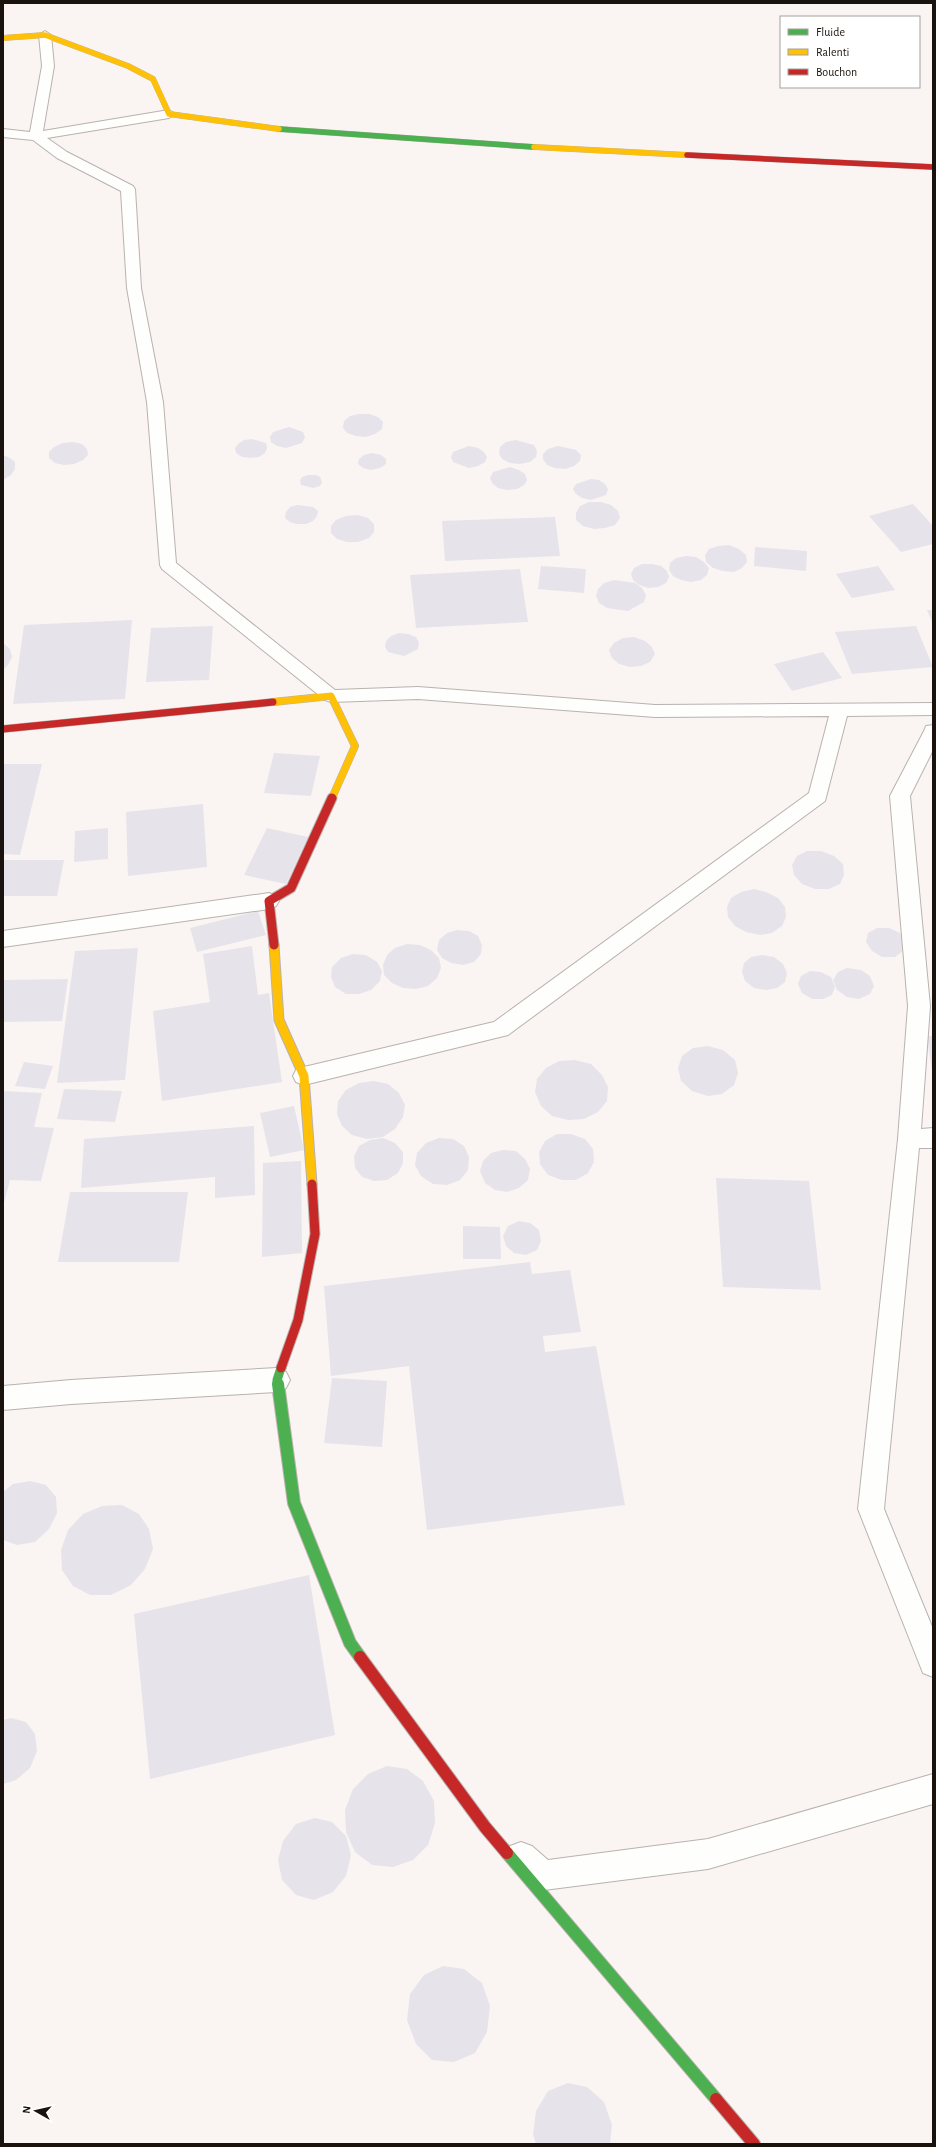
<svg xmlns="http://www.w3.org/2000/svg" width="936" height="2147" font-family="'Alegreya Sans',sans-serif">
	<rect width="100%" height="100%" fill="#faf5f2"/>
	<path fill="#e6e3eb" d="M359,414H369L378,417L383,422L382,429L375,434L366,437L356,436L347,433L343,428L344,421L350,416Z
		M289,427L303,432L305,437L302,443L286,448L277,446L271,442L270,437L273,432Z
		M252,439L266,443L267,448L265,453L259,457L250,458L242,457L236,453L235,448L238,444L244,440Z
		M516,440L534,445L537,451L536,457L530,462L520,464L510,463L502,459L499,453L500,447L506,442Z
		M73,442L82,444L87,449L88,455L83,460L74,464L64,465L55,463L49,458V452L54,447L63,443Z
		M469,446L478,448L484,452L487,457L485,462L478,466L469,468L453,462L451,457L453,452Z
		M558,446L576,450L581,455L580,461L574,466L565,469L555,468L547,465L543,459V454L548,449Z
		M372,453L381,455L386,459V464L380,468L371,470L363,468L358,464L359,459L364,455Z
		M3,455L10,458L15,462V469L11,475L3,480Z
		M510,467L519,470L525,474L527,480L524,485L517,489L507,490L498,488L492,483L490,478L493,472Z
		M308,475H316L320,477L322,482L320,486L313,488L301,485L300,481L302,477Z
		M591,479L599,480L605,484L608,489L606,495L591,500L582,498L576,494L573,489L576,484Z
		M589,502H601L611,505L618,511L620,518L615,525L605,528L594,529L583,526L576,520V513L580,506Z
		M913,504L933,526V544L901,552L869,516Z
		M297,505L313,507L318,511L317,516L313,521L306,524H297L290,522L285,518L286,512L290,507Z
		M358,515L368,518L374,524V532L369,538L358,542H347L337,539L331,533V526L336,520L346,516Z
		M555,517L560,556L445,561L442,521Z
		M729,545L739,549L746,555L747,562L742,568L734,572L723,571L713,568L706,562L705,555L709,549L718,546Z
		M755,547L807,551L806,571L754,566Z
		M686,556L696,557L704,562L709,568L707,575L701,580L691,582L681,580L673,576L669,570L670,563L676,558Z
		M642,564H652L661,566L667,571L669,577L666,583L658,587L648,588L639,585L633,580L631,574L634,568Z
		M541,566L586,569L584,593L538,589Z
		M878,566L895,590L852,598L836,574Z
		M520,569L528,622L416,628L410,575Z
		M614,580L635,583L642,588L646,595L644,602L628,611L607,608L599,603L596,596L598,589L604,583Z
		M927,610H933V624Z
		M132,620L125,699L13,704L24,625Z
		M213,626L209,680L146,682L151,628Z
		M916,626L933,667L852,674L835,632Z
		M399,633L408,634L416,637L419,643L418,649L404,656L388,652L385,647L386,641L391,636Z
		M634,637L645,641L652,647L655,654L650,662L641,666L630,667L619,664L612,658L609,650L614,643L623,638Z
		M3,643L10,649L12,657L8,665L3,670Z
		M823,652L842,678L792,691L774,664Z
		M274,753L320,756L311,796L264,793Z
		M3,764H42L20,855L3,854Z
		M203,804L207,867L128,876L126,812Z
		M108,828V859L74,862L75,831Z
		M267,828L308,837L286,884L244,875Z
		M807,851H821L834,856L843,864L844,875L840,884L829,889H815L802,884L794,875L792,865L797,856Z
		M3,860H64L57,896H3Z
		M754,889L766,892L778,898L785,907L786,917L782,926L772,933L760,935L746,932L735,926L728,917L727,907L731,898L741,892Z
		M258,911L266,935L197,952L190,928Z
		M877,928H889L900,933L906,942L903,951L895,957H882L872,951L866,942L868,933Z
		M457,930L469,931L478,936L482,945L481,954L474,962L463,965L451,963L442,958L437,950L439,940L447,933Z
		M407,944L420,945L431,950L439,958L441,968L437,978L428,986L416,989L403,988L392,983L384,975L383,965L387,955L395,948Z
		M252,946L258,995L269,993L282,1082L162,1101L153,1011L210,1002L203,954Z
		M138,948L125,1080L57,1083L75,951Z
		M353,954L366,955L377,962L382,971L380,981L371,990L359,994H346L335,987L331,977L332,967L341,958Z
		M762,955L774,957L783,964L787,973L785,982L777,988L766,990L754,988L745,981L742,972L744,963L751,957Z
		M847,968L861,970L870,976L874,986L870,994L859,999L847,997L837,990L833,980L838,972Z
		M810,971L821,972L831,977L835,987L832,995L823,999H812L802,993L798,984L801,976Z
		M68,979L62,1021L3,1022V980Z
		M927,1036H933V1071H932Z
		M708,1046L723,1050L735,1060L738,1073L734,1085L722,1094L708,1096L692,1091L681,1081L678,1068L682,1056L693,1048Z
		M575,1060L591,1064L602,1075L608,1087L607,1101L598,1112L584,1119L568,1120L552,1116L541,1106L535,1092L537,1079L546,1068L559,1061Z
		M24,1062L53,1066L45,1089L15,1086Z
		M374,1081L388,1084L399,1093L405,1105L403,1117L395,1129L383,1137L367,1139L352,1135L342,1126L337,1114L338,1101L346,1090L359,1083Z
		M64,1089L122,1091L115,1122L57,1119Z
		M3,1091L42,1093L34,1127L54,1128L41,1181L10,1180L4,1203Z
		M294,1106L304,1150L270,1157L260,1113Z
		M254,1126L255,1195L215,1198V1177L81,1188L84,1139Z
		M557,1134H571L585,1139L593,1149L594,1162L588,1173L576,1180H562L548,1175L540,1164L539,1152L545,1141Z
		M383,1138L395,1143L403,1152V1163L398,1173L387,1180L374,1181L362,1177L355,1168L354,1156L359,1146L370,1140Z
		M439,1138L453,1139L464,1146L469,1157L468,1170L460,1180L447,1185L433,1184L421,1176L415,1165L417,1153L426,1143Z
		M503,1150L516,1151L525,1159L530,1169L528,1180L519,1188L507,1192L495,1190L485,1183L480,1171L483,1161L491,1153Z
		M301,1161L302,1253L262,1257L263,1163Z
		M716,1178L809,1181L821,1290L723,1287Z
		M70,1192H188L179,1262H58Z
		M519,1221L530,1223L539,1230L541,1241L537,1250L526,1255L514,1253L506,1246L503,1236L508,1226Z
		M463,1226L500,1227L501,1259H463Z
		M530,1262L532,1274L570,1270L581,1332L543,1336L545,1352L596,1346L625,1505L427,1530L409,1366L331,1376L324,1286Z
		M332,1378L387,1381L382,1447L324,1443Z
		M30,1481L46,1485L56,1497L57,1513L49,1529L35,1542L17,1545L3,1540V1492L13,1484Z
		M122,1505L139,1514L149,1529L153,1549L145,1569L131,1585L111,1595H90L73,1586L62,1570L61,1550L68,1530L83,1514L102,1506Z
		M309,1575L335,1735L150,1779L134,1614Z
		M11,1718L26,1722L35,1734L37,1751L30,1768L16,1780L3,1784V1720Z
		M387,1766L407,1769L423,1781L434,1801L435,1823L428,1845L413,1860L393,1867L372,1865L355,1852L346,1832L345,1810L353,1789L368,1774Z
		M315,1818L332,1822L346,1836L351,1855L346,1876L333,1892L314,1900L296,1895L282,1880L278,1860L283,1841L296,1824Z
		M443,1966L464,1969L482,1983L490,2006L487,2032L475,2053L454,2062L432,2060L416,2044L407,2020L410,1994L424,1975Z
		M568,2083L587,2087L604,2102L612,2125L610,2144H536L533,2134L536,2111L548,2091Z"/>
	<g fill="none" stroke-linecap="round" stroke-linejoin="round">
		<defs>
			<path id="street" d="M45,31L51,35L54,66L43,131L169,110L175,114L169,118L47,138L67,152L133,186L135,189L141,288L163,402L176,563L335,690L418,687L655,705L933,703V715L847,716L825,801L508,1035L304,1085L296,1082L293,1076L296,1070L304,1067L494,1022L809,793L829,716L655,717L418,699L331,702L325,700L162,569L160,565L147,402L127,288L121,191L57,158L33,140L3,137V129L30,132L42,66L39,35Z
				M933,725V750L910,796L930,1006L921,1129L933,1128V1148H919L884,1509L933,1629V1677L923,1673L858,1509L898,1139L908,1006L890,796L924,731L926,726Z
				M269,893L276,896L279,901L276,906L269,909L3,947V931Z
				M277,1368L286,1372L290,1380L286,1388L277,1392L71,1404L3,1410V1386L71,1380Z
				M933,1774V1804L708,1869L544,1890C528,1883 513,1873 506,1857L510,1846L521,1842L532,1846L548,1860L708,1839Z"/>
			<path id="fast-far2" d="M279,129L534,147"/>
			<path id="fast-far1" d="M278,1385L277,1380L281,1368"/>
			<path id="fast" d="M278,1384L294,1503L350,1643L360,1657
				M507,1853L716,2099"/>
			<path id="slow-far2" d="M3,38L45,35L128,66L153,79L169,114L279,129
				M534,147L687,155"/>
			<path id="slow-far1" d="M273,702L331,696L355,746L332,798"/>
			<path id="slow" d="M274,945L279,1020L304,1076L312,1184"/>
			<path id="jam-far3" d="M687,155L933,167"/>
			<path id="jam-far2" d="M3,729L273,702"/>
			<path id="jam-far1" d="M274,945L269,901L291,888L332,798
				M281,1368L298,1320L315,1234L312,1184"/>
			<path id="jam" d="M360,1657L485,1827L507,1853
				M716,2099L754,2144"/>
		</defs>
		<use href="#street" stroke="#b9b2ae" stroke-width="2"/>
		<use href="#fast-far2" stroke="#b9b2ae" stroke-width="6"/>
		<use href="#fast-far1" stroke="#b9b2ae" stroke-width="11"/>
		<use href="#fast" stroke="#b9b2ae" stroke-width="14"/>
		<use href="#slow-far2" stroke="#b9b2ae" stroke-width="6"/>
		<use href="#slow-far1" stroke="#b9b2ae" stroke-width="8"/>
		<use href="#slow" stroke="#b9b2ae" stroke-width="11"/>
		<use href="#jam-far3" stroke="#b9b2ae" stroke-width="6"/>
		<use href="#jam-far2" stroke="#b9b2ae" stroke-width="8"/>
		<use href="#jam-far1" stroke="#b9b2ae" stroke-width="11"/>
		<use href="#jam" stroke="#b9b2ae" stroke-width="14"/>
		<use href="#street" fill="#fefefd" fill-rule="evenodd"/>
		<use href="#fast-far2" stroke="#4caf50" stroke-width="5.5"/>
		<use href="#fast-far1" stroke="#4caf50" stroke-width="9"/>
		<use href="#fast" stroke="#4caf50" stroke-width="12"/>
		<use href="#slow-far2" stroke="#ffc107" stroke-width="5.5"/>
		<use href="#slow-far1" stroke="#ffc107" stroke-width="7"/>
		<use href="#slow" stroke="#ffc107" stroke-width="9"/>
		<use href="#jam-far3" stroke="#c62828" stroke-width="5.5"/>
		<use href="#jam-far2" stroke="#c62828" stroke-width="7"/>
		<use href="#jam-far1" stroke="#c62828" stroke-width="9"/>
		<use href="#jam" stroke="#c62828" stroke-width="12"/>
	</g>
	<rect width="936" height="2147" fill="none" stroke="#1a130d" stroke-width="8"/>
	<rect x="780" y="16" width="140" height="72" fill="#ffffff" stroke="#a3a19e"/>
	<rect x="788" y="29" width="20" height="6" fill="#4caf50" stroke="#a3a19e"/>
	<text x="816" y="36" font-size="12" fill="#1a130d">Fluide</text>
	<rect x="788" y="49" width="20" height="6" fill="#ffc107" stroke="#a3a19e"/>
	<text x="816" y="56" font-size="12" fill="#1a130d">Ralenti</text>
	<rect x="788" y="69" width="20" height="6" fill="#c62828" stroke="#a3a19e"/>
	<text x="816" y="76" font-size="12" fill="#1a130d">Bouchon</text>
	<g transform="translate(36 2111) rotate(278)" stroke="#ffffff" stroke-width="3" paint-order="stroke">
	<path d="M0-3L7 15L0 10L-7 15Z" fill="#1a130d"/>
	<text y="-6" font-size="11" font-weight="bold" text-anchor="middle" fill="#1a130d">N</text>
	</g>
</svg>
